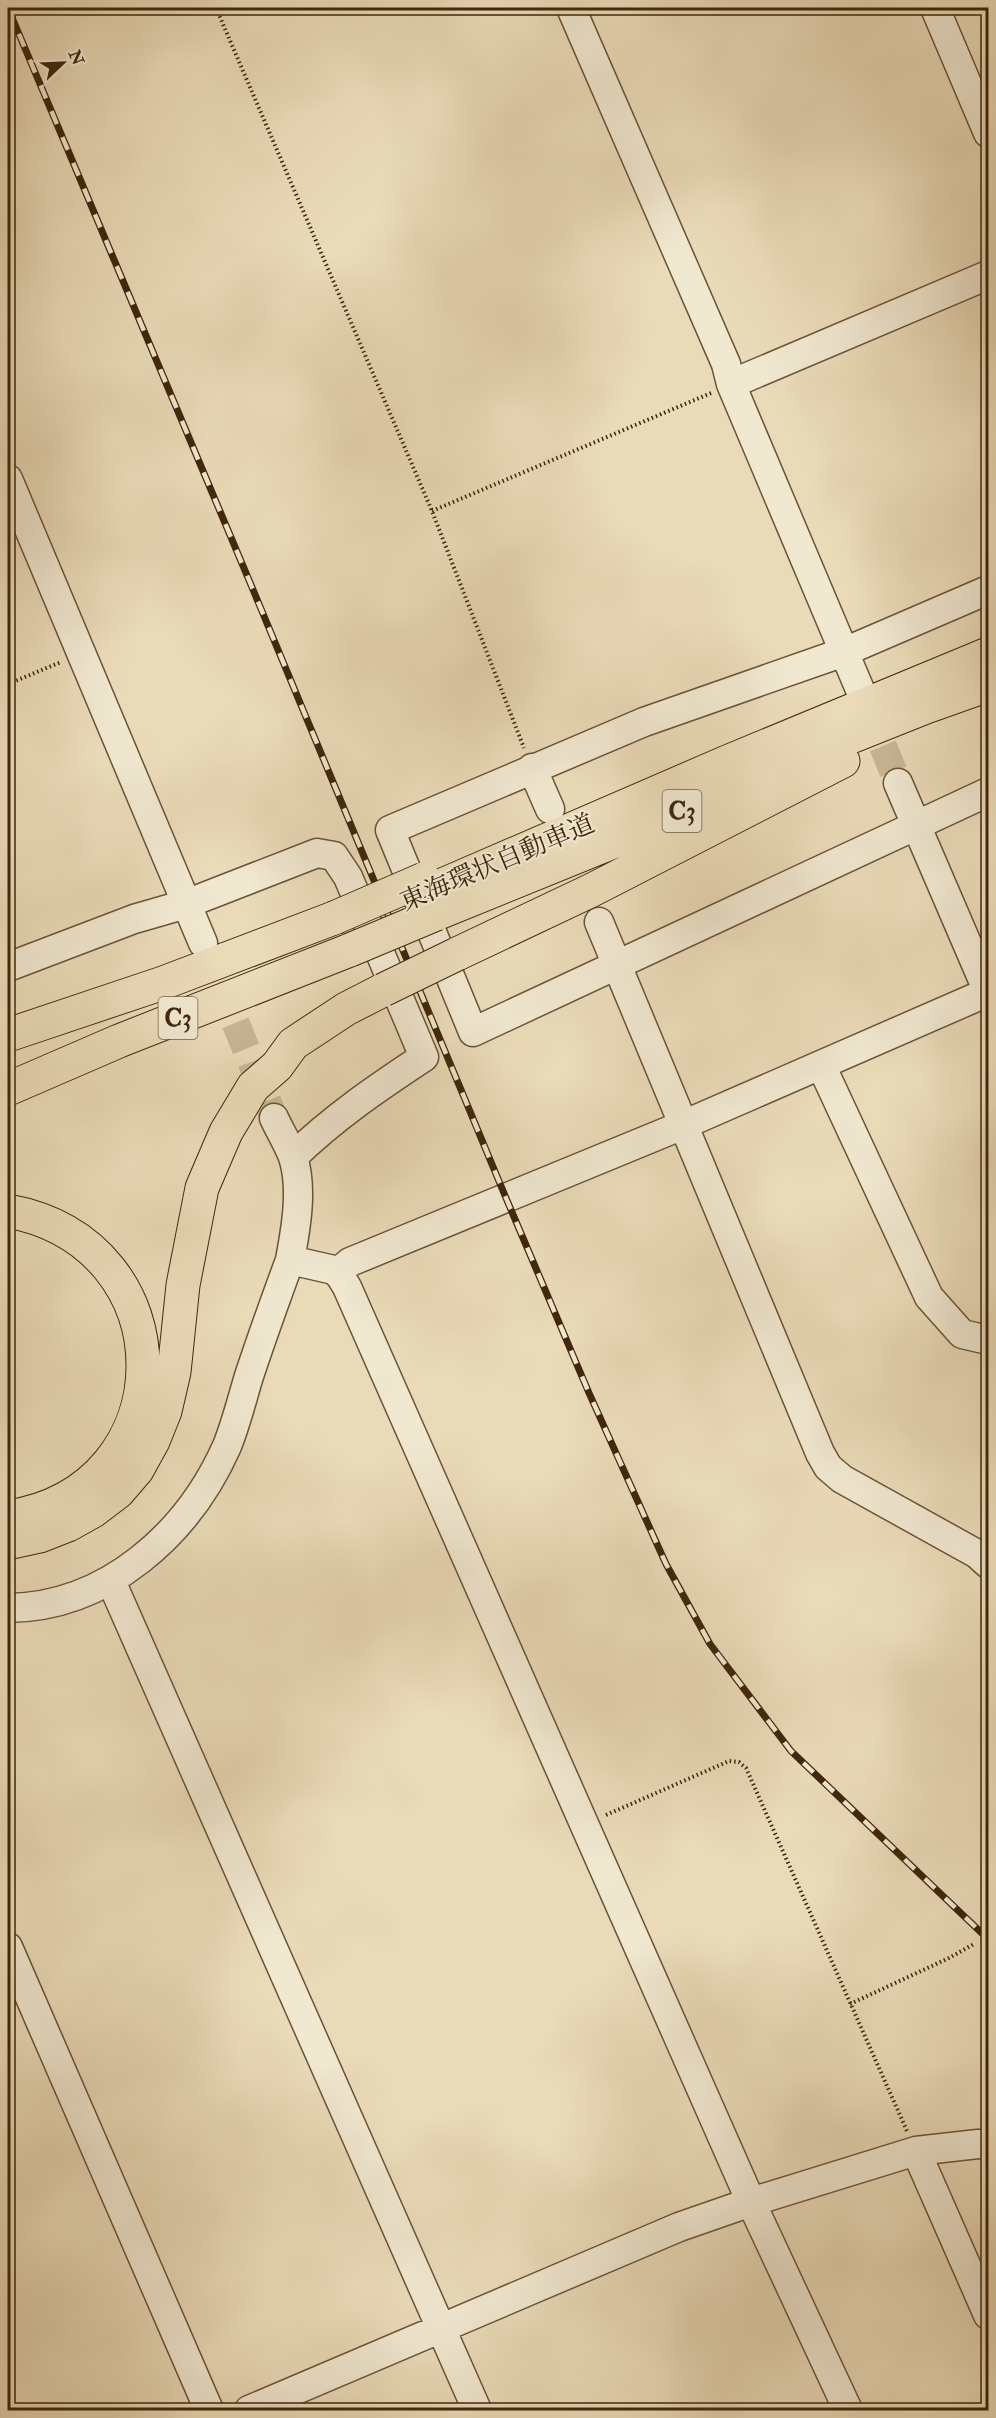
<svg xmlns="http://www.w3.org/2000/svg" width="996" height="2418" font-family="'IM FELL Double Pica','Noto Serif JP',serif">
	<rect width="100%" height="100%" fill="#eadbb8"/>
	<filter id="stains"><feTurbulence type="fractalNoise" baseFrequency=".00333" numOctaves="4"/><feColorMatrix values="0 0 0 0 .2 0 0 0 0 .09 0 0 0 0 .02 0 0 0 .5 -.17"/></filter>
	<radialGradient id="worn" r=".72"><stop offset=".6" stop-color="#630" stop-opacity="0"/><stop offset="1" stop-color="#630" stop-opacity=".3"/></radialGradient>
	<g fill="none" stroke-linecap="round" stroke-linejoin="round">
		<path stroke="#c8b795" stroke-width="28" stroke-dasharray="28 14" stroke-linecap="butt" d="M867,707L898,783
			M204,945L274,1118"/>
		<defs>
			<path id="minor" d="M571,8L726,364L731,384L861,692
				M935,8L988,133
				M731,384L988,275
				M8,479L203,943
				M988,590L844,652L644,722L390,830L473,1032L988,792
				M532,768L550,809
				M898,783L988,992
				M599,922L820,1453L828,1467L842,1479L977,1554L988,1564
				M8,967L134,919L186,904L317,853L334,856L348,877L424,1057C377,1088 333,1118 293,1157
				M821,1065L929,1297L962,1334L988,1340
				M290,1260L334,1270L339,1274L347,1287L751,2202L848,2410
				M337,1273L350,1262L683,1125L988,992
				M111,1581L477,2410
				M8,1608C107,1607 188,1534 227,1446C236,1424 242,1399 249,1376C262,1337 276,1298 290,1260C296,1228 303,1188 293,1157C288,1144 280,1131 274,1118
				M8,1947L209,2410
				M916,2151L988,2315
				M249,2410L679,2227L751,2202L916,2151L978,2144L988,2145"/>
			<path id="highway" d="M431,890L727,762L988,654
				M436,914L645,829L768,770L926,707L988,685
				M457,954L592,890L843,761
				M8,1035L163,983L334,918
				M8,1089L119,1041L350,950
				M8,1211C189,1244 187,1490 8,1517
				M8,1543L40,1536L68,1525L93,1511L118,1492L137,1470L153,1441L165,1411L174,1372L183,1285L202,1188L226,1132L253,1087L277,1066L293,1044L346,1009L383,990"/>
		</defs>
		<use href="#minor" stroke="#6a5336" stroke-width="31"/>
		<use href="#highway" stroke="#3f260b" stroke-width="35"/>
		<path stroke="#3f260b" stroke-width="4" stroke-dasharray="1.5 3" stroke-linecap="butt" d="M216,8L432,511L524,748
			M432,511L711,393
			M8,684L61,662
			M988,1772C981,1789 985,1808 988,1825
			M606,1815L729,1761L739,1762L746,1768L907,2131
			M850,2004L949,1958L974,1944"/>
		<use href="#minor" stroke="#f1e8d1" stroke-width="28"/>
		<use href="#highway" stroke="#eadbb8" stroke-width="33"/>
		<defs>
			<path id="rail" d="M8,8L254,592L506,1198L589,1393L666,1564L710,1644L791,1751L988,1939"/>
		</defs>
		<use href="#rail" stroke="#3f260b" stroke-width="7"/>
		<use href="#rail" stroke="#f1e8d1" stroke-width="4.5" stroke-dasharray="14" stroke-linecap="butt"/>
		<defs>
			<path id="highway-bridge" d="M334,918L424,879
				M350,950L436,914
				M383,990L457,954"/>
		</defs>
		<use href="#highway-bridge" stroke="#3f260b" stroke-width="35" stroke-linecap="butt"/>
		<use href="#highway-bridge" stroke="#eadbb8" stroke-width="33"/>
	</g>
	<g text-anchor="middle" stroke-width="4.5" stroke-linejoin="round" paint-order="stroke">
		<g fill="#f1e8d1" stroke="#746046" stroke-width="1.5">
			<rect x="662.5" y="790" width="39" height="42" rx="4.5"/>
			<rect x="158.5" y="997" width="39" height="42" rx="4.5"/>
		</g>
		<g font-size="24" font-weight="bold" fill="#3f260b">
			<text x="682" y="819">C3</text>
			<text x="178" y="1026">C3</text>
		</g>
		<g font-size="26" fill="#3f260b" stroke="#f1e8d1">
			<text transform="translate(497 862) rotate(-23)" y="9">東海環状自動車道</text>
		</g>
	</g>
	<rect width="996" height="2418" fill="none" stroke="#eadbb8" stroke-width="30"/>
	<rect x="9" y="9" width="978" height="2400" fill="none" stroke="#3f260b" stroke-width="3"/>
	<rect x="15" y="15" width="966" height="2388" fill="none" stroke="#3f260b" stroke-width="1.5"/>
	<g transform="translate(63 63) rotate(67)" stroke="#f1e8d1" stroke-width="4.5" paint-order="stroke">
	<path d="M0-4.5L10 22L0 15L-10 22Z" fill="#3f260b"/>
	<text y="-9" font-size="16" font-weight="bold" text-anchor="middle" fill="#3f260b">N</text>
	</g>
	<rect width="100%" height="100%" filter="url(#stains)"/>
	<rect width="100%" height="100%" fill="url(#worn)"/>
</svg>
